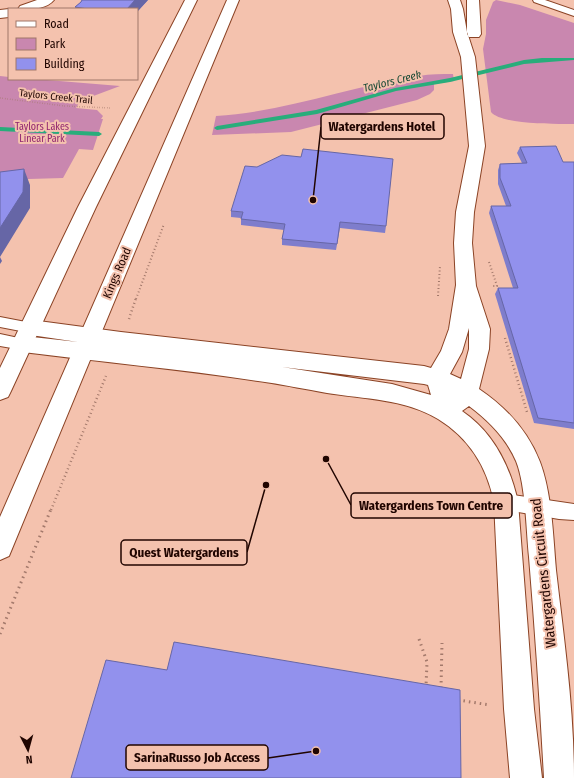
<svg xmlns="http://www.w3.org/2000/svg" width="574" height="778" font-family="'Fira Sans Condensed',sans-serif">
	<rect width="100%" height="100%" fill="#f4c2ae"/>
	<path fill="#c987af" d="M496,0L520,5L574,23V124C556,124 502,125 491,112L483,49L486,34V20L493,2Z
		M453,74L454,81L434,84V90L430,94L417,100L291,132L212,135L216,116C285,112 351,86 419,76C430,74 442,74 453,74Z
		M0,76L9,77V79H35L120,86L80,101L76,108L97,110L103,116L101,119H103L93,150L79,149L63,178L29,179L0,182Z"/>
	<g fill="none" stroke-linecap="round" stroke-linejoin="round">
		<path fill="#28ad7b" fill-rule="evenodd" d="M542,58H574V60L524,64L450,82L396,91L317,114L217,130L214,128L217,126L316,110L395,88L450,78L524,60Z
			M0,127L99,132L102,134L99,136L0,131Z"/>
		<defs>
			<path id="service" d="M533,0H545L574,10V16L534,2Z
				M0,317L31,323L36,324L38,328L36,332L31,333L0,327Z
				M0,334L28,340L30,344L28,348L23,350L0,346Z
				M506,494L574,504V520L559,519L506,510L500,508L498,502L500,496Z"/>
			<path id="minor" d="M37,0H54C46,10 29,9 18,9L20,6Z
				M448,0H460L463,9L467,32L475,57L485,146L474,212L472,243L476,286L490,329L489,349L479,389C507,408 528,431 540,462C552,494 553,536 556,570C564,639 574,709 574,778H544C540,704 535,630 529,557C526,529 526,486 516,461C506,438 488,420 469,406L462,411C493,432 510,466 518,502L534,709L542,778H510L504,709L494,502C487,467 469,438 438,419C405,399 364,399 327,393C304,389 281,384 258,381C180,369 101,362 23,352L16,350L13,344L16,338L23,336L78,342L24,334L21,328L24,322L31,320L121,332L424,366L431,368L441,351L449,329L456,285L454,243L456,212L469,146L461,57L453,32L451,9ZM469,328V349L461,379L450,374L462,352ZM282,367L424,384L428,385L431,395L392,384Z
				M467,0H479L481,34L479,37H469L467,34Z
				M9,9V17L0,18V10Z"/>
			<path id="primary" d="M185,0H197L96,207L11,391L8,397L0,400V368L78,207Z
				M227,0H239L9,556L0,560V517Z"/>
		</defs>
		<use href="#service" stroke="#8b4325" stroke-width="2"/>
		<use href="#minor" stroke="#8b4325" stroke-width="2"/>
		<use href="#primary" stroke="#8b4325" stroke-width="2"/>
		<path stroke="#a3796b" stroke-width="1.5" stroke-dasharray="0.5 2" stroke-linecap="butt" d="M0,98L65,106L111,108"/>
		<path stroke="#a3796b" stroke-width="2" stroke-dasharray="1 2.5" stroke-linecap="butt" d="M489,262L497,286H491
			M438,296L440,266
			M136,299L164,224"/>
		<path stroke="#a3796b" stroke-width="2.5" stroke-dasharray="1 3" stroke-linecap="butt" d="M129,319L136,298
			M505,338L527,412
			M51,510L106,376"/>
		<path stroke="#a3796b" stroke-width="3" stroke-dasharray="1.5 4" stroke-linecap="butt" d="M0,634L51,509
			M419,639L427,662L426,687
			M441,688L442,643
			M458,700L490,705"/>
		<use href="#service" fill="#fff" fill-rule="evenodd"/>
		<use href="#minor" fill="#fff" fill-rule="evenodd"/>
		<use href="#primary" fill="#fff" fill-rule="evenodd"/>
	</g>
	<path fill="#7e7dcc" d="M82,0H148L137,12V9H76L75,7L81,2Z
		M520,147L563,162H574V429L534,423L495,294L498,288H513L489,213L491,206H506L498,184V170L500,164L522,163L517,153Z
		M231,211L386,226L385,233L340,228L336,250L282,245V239L284,230L241,225V218L231,217Z"/>
	<path fill="#6666a6" d="M135,0H148L137,12V9H127Z
		M24,169L30,185V208L0,257L2,261L0,264V228Z"/>
	<path fill="#9291ed" stroke="#6666a6" d="M82,0H135L127,9H88L75,7L81,2Z
		M556,146L563,162H574V423L538,418L498,288H518L491,206H511L500,178V164L527,163L520,147Z
		M303,149L393,159L386,226L340,222L337,244L282,239L285,224L241,219L243,212L231,211L245,166L257,167L282,155L301,157Z
		M24,169L23,192L0,228V172Z
		M174,642L460,690L461,778H71L106,660L167,670Z"/>
	<g text-anchor="middle" stroke-width="4" stroke-linejoin="round" paint-order="stroke">
		<g font-size="10" fill="#200500" stroke="#f4c2ae">
			<text transform="translate(56 96) rotate(6)" y="4">Taylors Creek Trail</text>
		</g>
		<g font-size="10" fill="#90246f" stroke="#f4c2ae">
			<text x="42" y="130">Taylors Lakes<tspan x="42" dy="12">Linear Park</tspan></text>
		</g>
		<g font-size="11" font-style="italic" fill="#134732" stroke="#f4c2ae">
			<text transform="translate(392 81) rotate(-14)" y="4">Taylors Creek</text>
		</g>
		<g font-size="12" fill="#200500" stroke="#f4c2ae">
			<text transform="translate(117 273) rotate(-67)" y="4">Kings Road</text>
		</g>
		<g font-size="14" fill="#200500" stroke="#f4c2ae">
			<text transform="translate(543 573) rotate(-96)" y="5">Watergardens Circuit Road</text>
		</g>
	</g>
	<path fill="none" stroke="#200500" stroke-width="1.5" d="M313 200L321 127M326 459L351 505M266 485L247 552M316 751L268 758"/>
	<g fill="#200500" stroke="#f4c2ae" stroke-width="1.5">
		<circle cx="313" cy="200" r="4"/>
		<circle cx="326" cy="459" r="4"/>
		<circle cx="266" cy="485" r="4"/>
		<circle cx="316" cy="751" r="4"/>
	</g>
	<g fill="#f4c2ae" stroke="#200500" stroke-width="1.5">
		<rect x="321" y="114" width="123" height="25" rx="4"/>
		<rect x="351" y="493" width="161" height="25" rx="4"/>
		<rect x="121" y="540" width="126" height="25" rx="4"/>
		<rect x="126" y="745" width="142" height="25" rx="4"/>
	</g>
	<g font-size="13" text-anchor="middle" font-weight="bold" fill="#200500">
		<text x="382" y="131">Watergardens Hotel</text>
		<text x="431" y="510">Watergardens Town Centre</text>
		<text x="184" y="557">Quest Watergardens</text>
		<text x="197" y="762">SarinaRusso Job Access</text>
	</g>
	<rect x="8" y="8" width="130" height="72" fill="#f4c2ae" stroke="#9f7668"/>
	<rect x="16" y="21" width="20" height="6" fill="#ffffff" stroke="#9f7668"/>
	<text x="44" y="28" font-size="12" fill="#200500">Road</text>
	<rect x="16" y="38" width="20" height="12" fill="#c987af" stroke="#9f7668"/>
	<text x="44" y="48" font-size="12" fill="#200500">Park</text>
	<rect x="16" y="58" width="20" height="12" fill="#9291ed" stroke="#9f7668"/>
	<text x="44" y="68" font-size="12" fill="#200500">Building</text>
	<g transform="translate(28 750) rotate(174)" stroke="#f4c2ae" stroke-width="3" paint-order="stroke">
	<path d="M0-3L7 15L0 10L-7 15Z" fill="#200500"/>
	<text y="-6" font-size="11" font-weight="bold" text-anchor="middle" fill="#200500">N</text>
	</g>
</svg>
